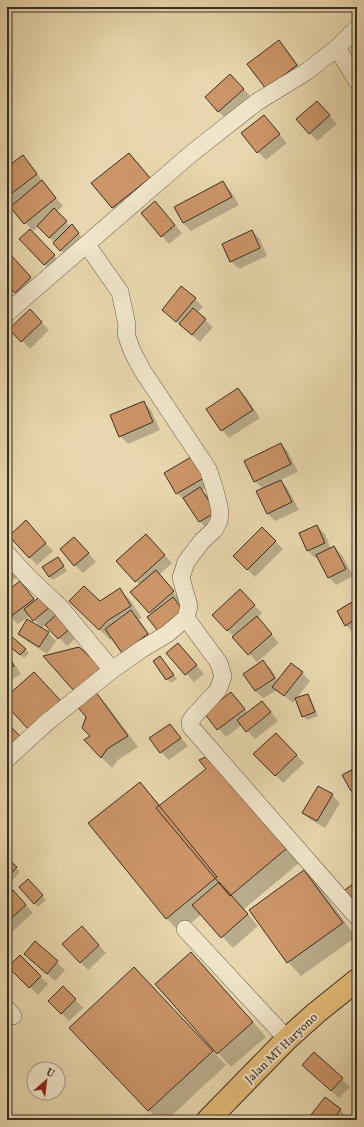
<svg xmlns="http://www.w3.org/2000/svg" width="364" height="1127" font-family="Vollkorn,serif">
	<rect width="100%" height="100%" fill="#e8d7ae"/>
	<filter id="stains"><feTurbulence type="fractalNoise" baseFrequency=".005" numOctaves="4"/><feColorMatrix values="0 0 0 0 .2 0 0 0 0 .09 0 0 0 0 .02 0 0 0 .5 -.17"/></filter>
	<radialGradient id="worn" r=".72"><stop offset=".6" stop-color="#630" stop-opacity="0"/><stop offset="1" stop-color="#630" stop-opacity=".3"/></radialGradient>
	<path fill="#0003" d="M278,42L286,49L304,73L274,96Z
		M238,83L251,97L226,119L218,111Z
		M317,102L337,124L317,141L310,133Z
		M264,116L287,143L266,160L258,152Z
		M129,154L140,165L160,190L123,218L112,207Z
		M22,157L30,164L44,183H43L63,206L56,212L82,237L64,254L39,226L33,231L11,207L14,205L7,199V169Z
		M222,182L230,190L239,205L191,231L183,223L175,207Z
		M155,202L182,233L169,244L162,236Z
		M30,231L62,264L52,272L20,239Z
		M252,231L260,239L267,256L239,269L231,261Z
		M8,254L38,286L23,300L7,283Z
		M7,295L11,299L7,303Z
		M195,299L203,307L197,313L213,327L200,342L163,310Z
		M30,311L49,330L30,349L11,329Z
		M238,389L246,397L260,418L229,438L222,430Z
		M143,402L151,410L160,430L128,444L120,436Z
		M281,444L288,452L298,472L280,480L288,489L299,510L275,521L267,513L263,489L255,481Z
		M191,459L211,486L202,491L208,496L223,520L208,529L200,522L186,500L185,501L177,493Z
		M317,526L325,534L331,549L334,547L342,555L353,576L336,585L329,577L318,557L315,558L307,550Z
		M262,528L283,549L255,577L234,556Z
		M33,530L53,551L37,565L29,557Z
		M154,543L172,563L159,575L181,600L177,603L180,606L152,615L150,612L140,585L117,562Z
		M82,546L96,562L83,573L75,565Z
		M7,560L19,575L7,585Z
		M61,562L67,571L53,580L49,576Z
		M20,582L36,601L42,596L79,635L67,646L46,624L42,628L30,616L18,624L7,613V592Z
		M120,590L131,601L142,618L139,619L155,642L131,660L112,638L110,640L71,601L99,602Z
		M240,591L262,613L257,618L279,643L257,662L214,615Z
		M357,600V631L354,633L346,625Z
		M48,633L56,641L47,654L27,641L19,634Z
		M11,647L25,649L29,653L24,658Z
		M7,652L21,674L8,682L7,680Z
		M168,653H186L204,674L194,682Z
		M160,657L177,679L171,683L167,679Z
		M263,662L271,669L278,681L302,673L310,681L293,703L277,690L263,698L255,691Z
		M112,680L96,694L106,704L138,747L118,760L112,768L101,757L91,736L87,717L77,705Z
		M231,693L248,713L269,710L278,721L255,739L242,725L226,737L205,713Z
		M307,695L311,699L318,716L307,720L303,716Z
		M7,697L71,713L41,740L7,704Z
		M170,725L188,746L169,760L161,752Z
		M276,734L304,763L283,783L255,754Z
		M208,757L299,863L244,909L258,926L233,948L202,914L180,932L166,918L140,783L161,806L208,769Z
		M357,768V795L352,791L344,775Z
		M332,795L340,803L325,828L311,820L303,813Z
		M8,860L20,872L13,880L7,875V862Z
		M304,871L318,885L356,937L301,976L288,962Z
		M32,884L46,900L38,907L34,903Z
		M7,897L20,899L33,913L13,931L7,925Z
		M90,935L106,953L88,970L80,962Z
		M35,942L65,970L55,981L33,961Z
		M191,954L205,967L266,1037L231,1067L218,1053Z
		M20,957L48,984L38,995L10,967Z
		M147,982L226,1065L167,1120H158L70,1028Z
		M63,987L83,1008L69,1021L49,1001Z
		M303,1065L342,1079L350,1087L339,1098Z
		M340,1110L348,1118L346,1120H308Z"/>
	<path fill="#cc9568" stroke="#383026" d="M279,40L297,65L266,89L247,64Z
		M230,74L244,89L218,112L205,97Z
		M317,101L330,115L309,134L296,119Z
		M264,115L280,134L257,153L241,133Z
		M129,153L150,178L112,208L91,183Z
		M23,155L37,174L7,197V167Z
		M42,180L56,198L24,224L10,207Z
		M223,181L232,197L183,223L174,207Z
		M155,201L175,225L161,237L141,213Z
		M54,208L67,221L49,238L37,226Z
		M72,224L79,233L60,251L53,243Z
		M30,229L55,255L44,265L19,239Z
		M252,230L260,248L230,262L222,244Z
		M8,252L31,277L15,293L7,285Z
		M181,286L196,298L176,322L162,310Z
		M193,308L206,319L192,335L179,324Z
		M30,309L42,322L21,342L9,329Z
		M238,388L253,410L221,431L206,409Z
		M144,401L153,422L119,437L110,415Z
		M281,443L291,464L254,482L244,461Z
		M191,457L204,478L176,494L164,473Z
		M281,480L292,502L267,514L256,491Z
		M200,487L216,512L199,522L183,498Z
		M26,520L46,543L29,558L9,536Z
		M317,525L325,543L307,551L299,533Z
		M262,527L276,541L247,570L233,556Z
		M146,534L165,555L135,582L116,561Z
		M74,537L89,553L74,566L60,549Z
		M334,546L346,569L328,578L316,555Z
		M58,557L64,566L49,577L42,567Z
		M156,570L174,591L149,613L130,592Z
		M20,581L34,599L10,617L7,614V591Z
		M84,586L100,601L120,588L131,606L107,621L99,630L69,601Z
		M240,589L255,605L227,631L212,615Z
		M42,595L51,606L33,621L24,609Z
		M173,597L184,611L158,631L147,617Z
		M357,599V618L345,626L337,611Z
		M131,610L148,634L122,653L105,629Z
		M59,612L72,627L58,639L45,625Z
		M257,616L272,634L248,655L232,637Z
		M27,619L49,632L39,647L18,634Z
		M11,636L26,649L20,655L7,644V642Z
		M178,643L197,665L185,675L166,653Z
		M79,647L102,668L75,692L43,656Z
		M7,655L14,666L7,670Z
		M160,656L174,675L166,680L153,661Z
		M263,660L275,678L255,691L243,674Z
		M291,663L303,672L284,696L272,687Z
		M34,672L61,701L29,730L7,706V696Z
		M95,691L128,736L107,749L101,758L84,740L90,736L82,728L86,717L76,705Z
		M231,692L245,709L217,730L204,713Z
		M308,694L315,712L302,717L295,698Z
		M262,701L271,712L246,732L237,720Z
		M7,723L20,736L7,748Z
		M170,724L181,738L160,753L149,738Z
		M276,733L297,755L275,776L253,754Z
		M208,756L286,849L230,896L156,808L206,769L199,760Z
		M357,767V788L351,791L342,775Z
		M140,782L217,877L166,919L88,823Z
		M318,786L333,794L317,821L302,813Z
		M8,859L17,867L8,877L7,876V860Z
		M304,870L343,923L287,963L249,910Z
		M28,879L43,895L34,904L19,887Z
		M357,881V912L342,892Z
		M219,882L248,914L221,938L192,905Z
		M13,890L26,905L7,922V895Z
		M82,926L99,945L80,963L62,944Z
		M35,941L58,961L47,974L24,954Z
		M191,952L253,1022L217,1054L155,984Z
		M20,955L41,976L29,988L8,967Z
		M134,967L213,1051L148,1111L69,1028Z
		M63,986L76,999L61,1014L48,1001Z
		M314,1052L343,1078L331,1091L302,1065Z
		M325,1097L341,1109L333,1120H307Z
		M7,1115L15,1120H7Z"/>
	<g fill="none" stroke-linecap="round" stroke-linejoin="round">
		<defs>
			<path id="minor" d="M337,48L357,81
				M7,313L192,153L257,102L306,72L337,48L357,28
				M7,554L29,578L60,607L112,670
				M186,618L219,663L223,676L218,690L194,716L190,722L191,727L357,917
				M7,759L46,723L112,670L142,649L167,634L186,618L189,606L181,578L186,562L202,541L214,530L219,521L220,511L215,490L208,469L142,370L132,351L126,334L127,325L120,292L87,245
				M185,929L287,1039
				M7,1009L13,1016"/>
			<path id="major" d="M208,1120L287,1039L316,1013L357,980"/>
		</defs>
		<use href="#minor" stroke="#645a48" stroke-width="18"/>
		<use href="#major" stroke="#383026" stroke-width="24"/>
		<use href="#minor" stroke="#f0e5ca" stroke-width="17"/>
		<use href="#major" stroke="#e4bc77" stroke-width="22"/>
	</g>
	<g text-anchor="middle" stroke-width="4" stroke-linejoin="round" paint-order="stroke">
		<g font-size="12" fill="#383026" stroke="#f0e5ca">
			<text transform="translate(281 1048) rotate(-44)" y="4">Jalan MT Haryono</text>
		</g>
	</g>
	<rect width="364" height="1127" fill="none" stroke="#e8d7ae" stroke-width="24"/>
	<rect x="8" y="8" width="348" height="1111" fill="none" stroke="#383026" stroke-width="2"/>
	<rect x="12" y="12" width="340" height="1103" fill="none" stroke="#383026"/>
	<g transform="translate(46 1081) rotate(28)"><circle r="19" fill="#f0e5ca" stroke="#a69d88"/>
	<path d="M0-3L7 15L0 10L-7 15Z" fill="#8f2418"/>
	<text y="-6" font-size="11" font-weight="bold" text-anchor="middle" fill="#383026">U</text>
	</g>
	<rect width="100%" height="100%" filter="url(#stains)"/>
	<rect width="100%" height="100%" fill="url(#worn)"/>
</svg>
